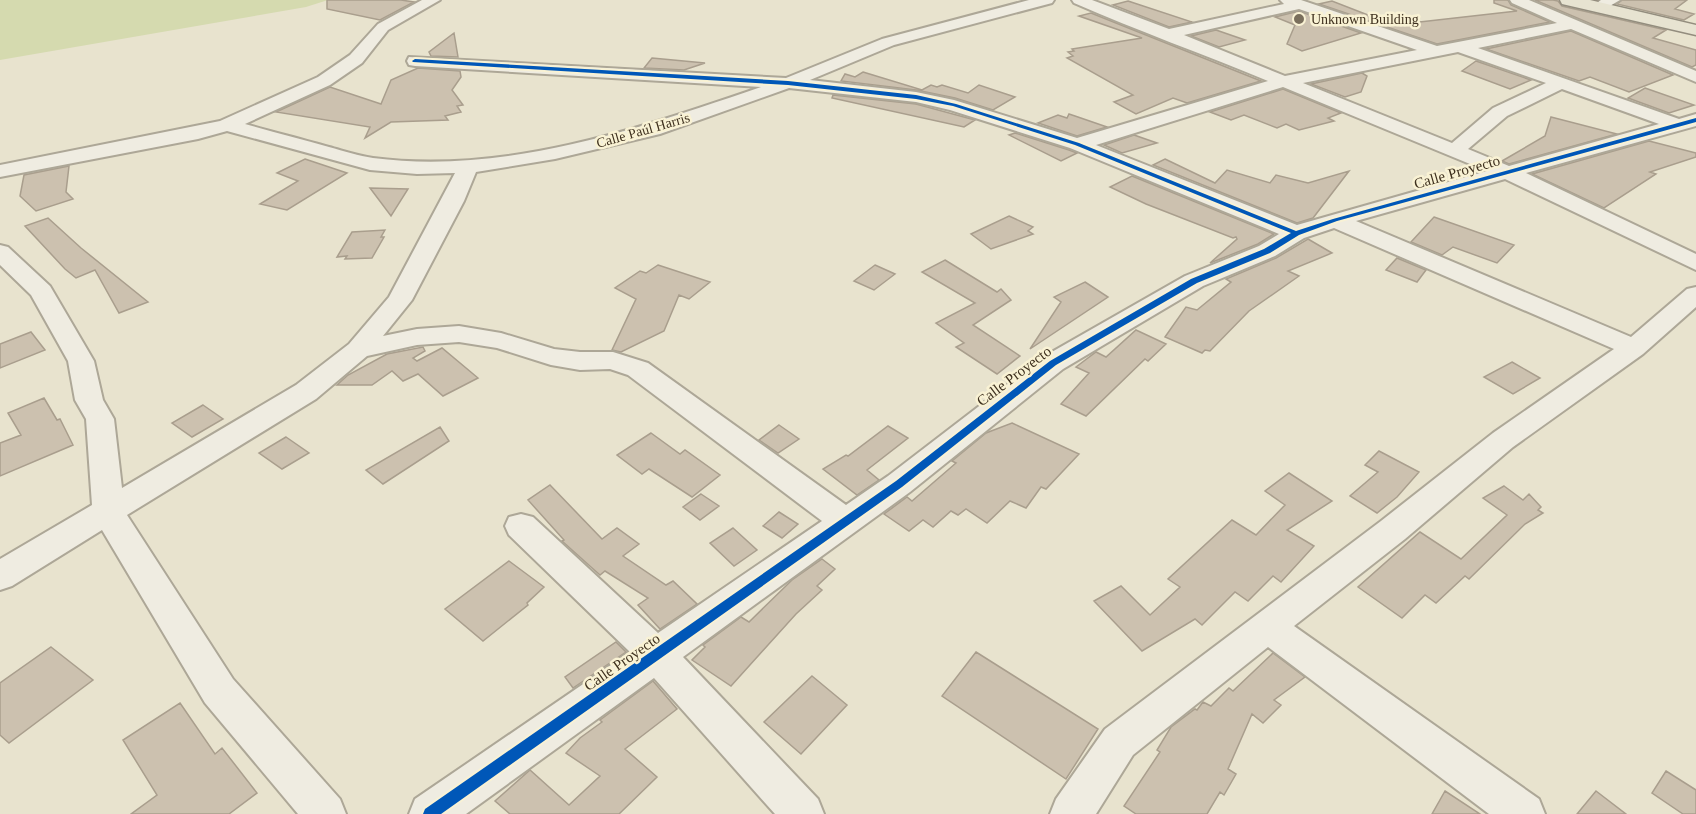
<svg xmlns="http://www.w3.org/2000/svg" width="1696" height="814" font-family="'Times New Roman',serif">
	<rect width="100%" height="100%" fill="#e8e3ce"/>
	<path fill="#d5daaf" d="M0,0H328L306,7L0,60Z"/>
	<path fill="#ccc1af" stroke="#a99e8d" stroke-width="1.5" d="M327,0H401L414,2L380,20L327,9Z
		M1494,0H1508L1511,5L1550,22L1437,44L1319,4L1332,1L1391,24L1384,26L1517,11L1494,3Z
		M1535,0H1553L1558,1L1562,6L1666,30L1653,38L1696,50V65L1692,67Z
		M1622,0H1687L1675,9L1694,14L1684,20L1617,4Z
		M1128,1L1192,22L1169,27L1113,5Z
		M1299,11L1361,33L1302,51L1287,44L1295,25L1275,17Z
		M1091,13L1261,81L1187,103L1173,98L1136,114L1114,102L1133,95L1067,58L1073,56L1068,52L1074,51L1072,49L1142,38L1079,16Z
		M1216,30L1245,40L1219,47L1191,36Z
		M1571,31L1673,75L1629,92L1590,77L1579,81L1486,49Z
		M454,33L458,57L431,56L429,52Z
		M652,58L705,63L684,70L644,68Z
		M1476,61L1531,80L1510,89L1462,71Z
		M418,68L460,71L461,77L452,90L463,105L457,106L461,112L445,116L448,120L391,122L365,138L370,127L276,112L330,87L381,104L391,80Z
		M863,72L922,90L931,85L937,87L942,85L968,93L979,85L1015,97L993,110L955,98L916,90L841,81L845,74L855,77Z
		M1362,73L1367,76L1361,92L1345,97L1311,84Z
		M1645,88L1694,105L1669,113L1628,98Z
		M1283,89L1341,113L1328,118L1334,121L1299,130L1286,124L1277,128L1244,115L1231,120L1210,112Z
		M833,95L916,104L975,120L964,127L832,98Z
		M1069,114L1075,116L1107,127L1077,136L1038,123L1058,115L1067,118Z
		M1551,117L1617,134L1509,164L1502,161L1545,136Z
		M1015,133L1069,150L1077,153L1061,161L1009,135Z
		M1134,135L1157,143L1122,153L1104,145Z
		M1649,141L1696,153V157L1650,172L1656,174L1604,208L1532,174Z
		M305,159L347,173L287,210L260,204L298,181L277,173Z
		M1165,159L1215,183L1227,170L1270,183L1276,175L1308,183L1349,171L1313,218L1297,223L1153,165Z
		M69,166L66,192L73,199L36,211L20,196L24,175Z
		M1132,176L1274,234L1258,244L1210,263L1237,239L1236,237L1233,238L1146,204L1110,187Z
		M370,188L408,189L391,216Z
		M1009,216L1033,227L1028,231L1033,234L991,249L971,234Z
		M1434,217L1514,245L1497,263L1453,247L1442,255L1411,242Z
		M48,218L81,248L148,302L119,313L95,270L76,278L65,269L25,226Z
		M385,230L381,237H384L372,258L345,259L347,256L337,257L352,232Z
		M1308,239L1332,253L1288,271L1299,276L1249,311L1210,351L1205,350L1202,353L1165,337L1186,307L1197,310L1231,282L1226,279L1276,258Z
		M1397,258L1426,270L1417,282L1386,270Z
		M945,260L997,292L1001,289L1011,300L973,325L1020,356L997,374L956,347L964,343L936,323L975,303L922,272Z
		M658,265L710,282L689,299L679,295L664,331L621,352L612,350L636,299L615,288L640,271L646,273Z
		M875,265L895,274L874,290L854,281Z
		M1085,282L1108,297L1030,349L1061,302L1054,297Z
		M1136,330L1166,344L1148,361L1145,359L1086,416L1061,404L1089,373L1076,367L1096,352L1106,357Z
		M31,332L45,350L0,368V344Z
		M423,347L425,351L413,358L417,361L442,348L478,378L443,396L418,374L403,381L392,371L372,385H337L348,375L387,354Z
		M1512,362L1540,378L1513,394L1484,377Z
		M44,398L57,420L60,419L73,445L0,476V443L21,435L8,413Z
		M203,405L223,419L192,437L172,423Z
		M1012,423L1079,454L1046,489L1041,487L1026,508L1010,501L987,523L966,509L958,515L951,511L933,527L923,520L909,531L884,514L907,497L912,501L956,463L952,461L986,433Z
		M779,425L799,439L778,453L759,440Z
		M888,426L908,438L867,470L879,480L857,495L823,469L846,455L848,456Z
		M440,427L449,441L383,484L366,470Z
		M651,433L680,454L685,450L720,475L692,497L649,469L642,474L617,455Z
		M286,437L309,453L282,469L259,453Z
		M1379,451L1419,472L1397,497L1377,513L1350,496L1378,472L1365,465Z
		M1289,473L1332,501L1287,530L1314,546L1281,582L1273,576L1248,601L1235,592L1202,625L1195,619L1142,651L1094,601L1121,586L1150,615L1180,587L1168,579L1232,520L1256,535L1285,505L1265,491Z
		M550,485L602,539L617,528L639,544L623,556L666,585L673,581L697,604L660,629L638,605L648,598L605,571L600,575L591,567L562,541L564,540L528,500Z
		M1504,486L1523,500L1529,494L1541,507L1538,510L1543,513L1525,524L1469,579L1465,576L1436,603L1425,595L1402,618L1358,587L1420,532L1461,559L1507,515L1483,498Z
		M701,494L719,506L700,520L683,507Z
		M779,512L798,524L782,538L763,526Z
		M733,528L757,550L734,566L710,543Z
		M822,559L835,569L817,586L822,590L796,614L731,686L692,660L705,647L703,645L741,617L749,622L792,580Z
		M509,561L544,587L527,603L528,605L483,641L445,609Z
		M616,642L626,652L573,688L565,677Z
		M51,647L93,680L9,743L0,735V683Z
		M976,652L1098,729L1066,779L942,696Z
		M1273,653L1305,677L1274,700L1281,705L1263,723L1252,714L1228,769L1236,774L1224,795L1220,792L1207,814H1136L1124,806L1160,752L1157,750L1171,727L1195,709L1197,710L1203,702L1211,706L1229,688L1233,691Z
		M812,676L847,705L801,754L764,722Z
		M653,681L677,709L625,749L657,777L619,814H510L495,801L530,770L569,805L600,776L566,753L580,738L602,722L600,720Z
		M180,703L215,754L222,748L257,793L229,814H131L157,795L123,740Z
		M1666,771L1696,790V814H1683L1652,793Z
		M1445,791L1480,814H1432Z
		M1596,791L1626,814H1577Z"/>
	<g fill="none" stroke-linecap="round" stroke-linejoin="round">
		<defs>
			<path id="street" d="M422,0H440L388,30L362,63L330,85L245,124C273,132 301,139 329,147C344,151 359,156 373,158C505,175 638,129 761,87L415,66L409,65L407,61L409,57L786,78L882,39L1029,0H1054L1052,3L894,45L810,80L916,92L954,100L1077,138L1268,81C1203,54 1138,31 1074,3L1072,0H1092L1169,29L1284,4L1280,0H1301L1437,46L1557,23L1512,3L1510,0H1529L1696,71V82L1571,29L1478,48L1679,119L1696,114V126L1526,173L1696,254V270L1505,179L1356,221L1631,337L1687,289L1696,287V307L1643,354L1513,447L1405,539L1294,626L1539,799L1545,814H1489L1268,647L1133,755L1096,814H1050L1056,799L1105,729L1381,521L1493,433L1614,349L1334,228L1304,238L1275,256L1203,286L1063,369L910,492L683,657L818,799L824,814H775L654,678L466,814H409L415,799L630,652L509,535L505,526L509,517L521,514L533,517L658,633L822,521L628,375L610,369L580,370L551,365L497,348L459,342L417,345L367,356L316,399L127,515L233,679L340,799L346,814H298L205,703L102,530L12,586L0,590V559L92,505L86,419L75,400L68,361L31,295L0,265V245L8,247L50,286L94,361L103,400L114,419L122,488L296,385L349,344L389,297L455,173L417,174L370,170L227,131L198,139L0,177V165L220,121L318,77L350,55L378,24ZM1299,9L1417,50L1285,76L1184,35ZM1458,52L1546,83L1493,108L1452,143L1303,83ZM1283,87L1487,171L1297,225L1096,145ZM789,88L916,102L950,110L1070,148L1279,234L1259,246L1185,276L1043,357L888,476L846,505L648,363L613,352H580L554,349L501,333L459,326L417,329L383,336L412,300L464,201L476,172L555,159L660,134ZM1562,89L1659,124L1509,166L1468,149L1507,116Z
				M1601,0H1620L1603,10H1593L1591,7Z"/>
			<path id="primary" d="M1560,0H1590L1696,25V35L1562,4Z"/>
		</defs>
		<use href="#street" stroke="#ada797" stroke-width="4"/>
		<use href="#primary" stroke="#938d7e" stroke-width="3"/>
		<use href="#street" fill="#efece1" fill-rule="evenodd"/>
		<use href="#primary" fill="#e7e3d1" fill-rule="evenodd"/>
		<defs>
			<path id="cycleway" d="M415,59L788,81L916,95L956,104L1079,143L1296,231L1333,219L1696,118V122L1337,221L1299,235L1270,253L1197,283L1056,365L902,487L441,814H423L425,809L896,481L1050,361L1191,279L1264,249L1291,233L1075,145L953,106L916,99L788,85L413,62L412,61Z"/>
		</defs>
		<use href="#cycleway" stroke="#f9f2d4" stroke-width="4"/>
		<use href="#cycleway" fill="#0057b8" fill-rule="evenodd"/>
	</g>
	<circle fill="#7a6f5c" stroke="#f9f2d4" stroke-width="2" cx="1299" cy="19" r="6"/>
	<g text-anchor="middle" stroke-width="5" stroke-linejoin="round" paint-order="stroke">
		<g font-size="14" fill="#3e301e" stroke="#f9f2d4" text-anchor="start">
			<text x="1311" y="24">Unknown Building</text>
		</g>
		<g font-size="14" fill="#3e301e" stroke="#f9f2d4">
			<text transform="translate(643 130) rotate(-16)" y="5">Calle Paúl Harris</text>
		</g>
		<g font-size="15" fill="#3e301e" stroke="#f9f2d4">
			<text transform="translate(1457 172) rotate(-16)" y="5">Calle Proyecto</text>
			<text transform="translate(1014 376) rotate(-37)" y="5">Calle Proyecto</text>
			<text transform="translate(622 662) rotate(-35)" y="5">Calle Proyecto</text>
		</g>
	</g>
</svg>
